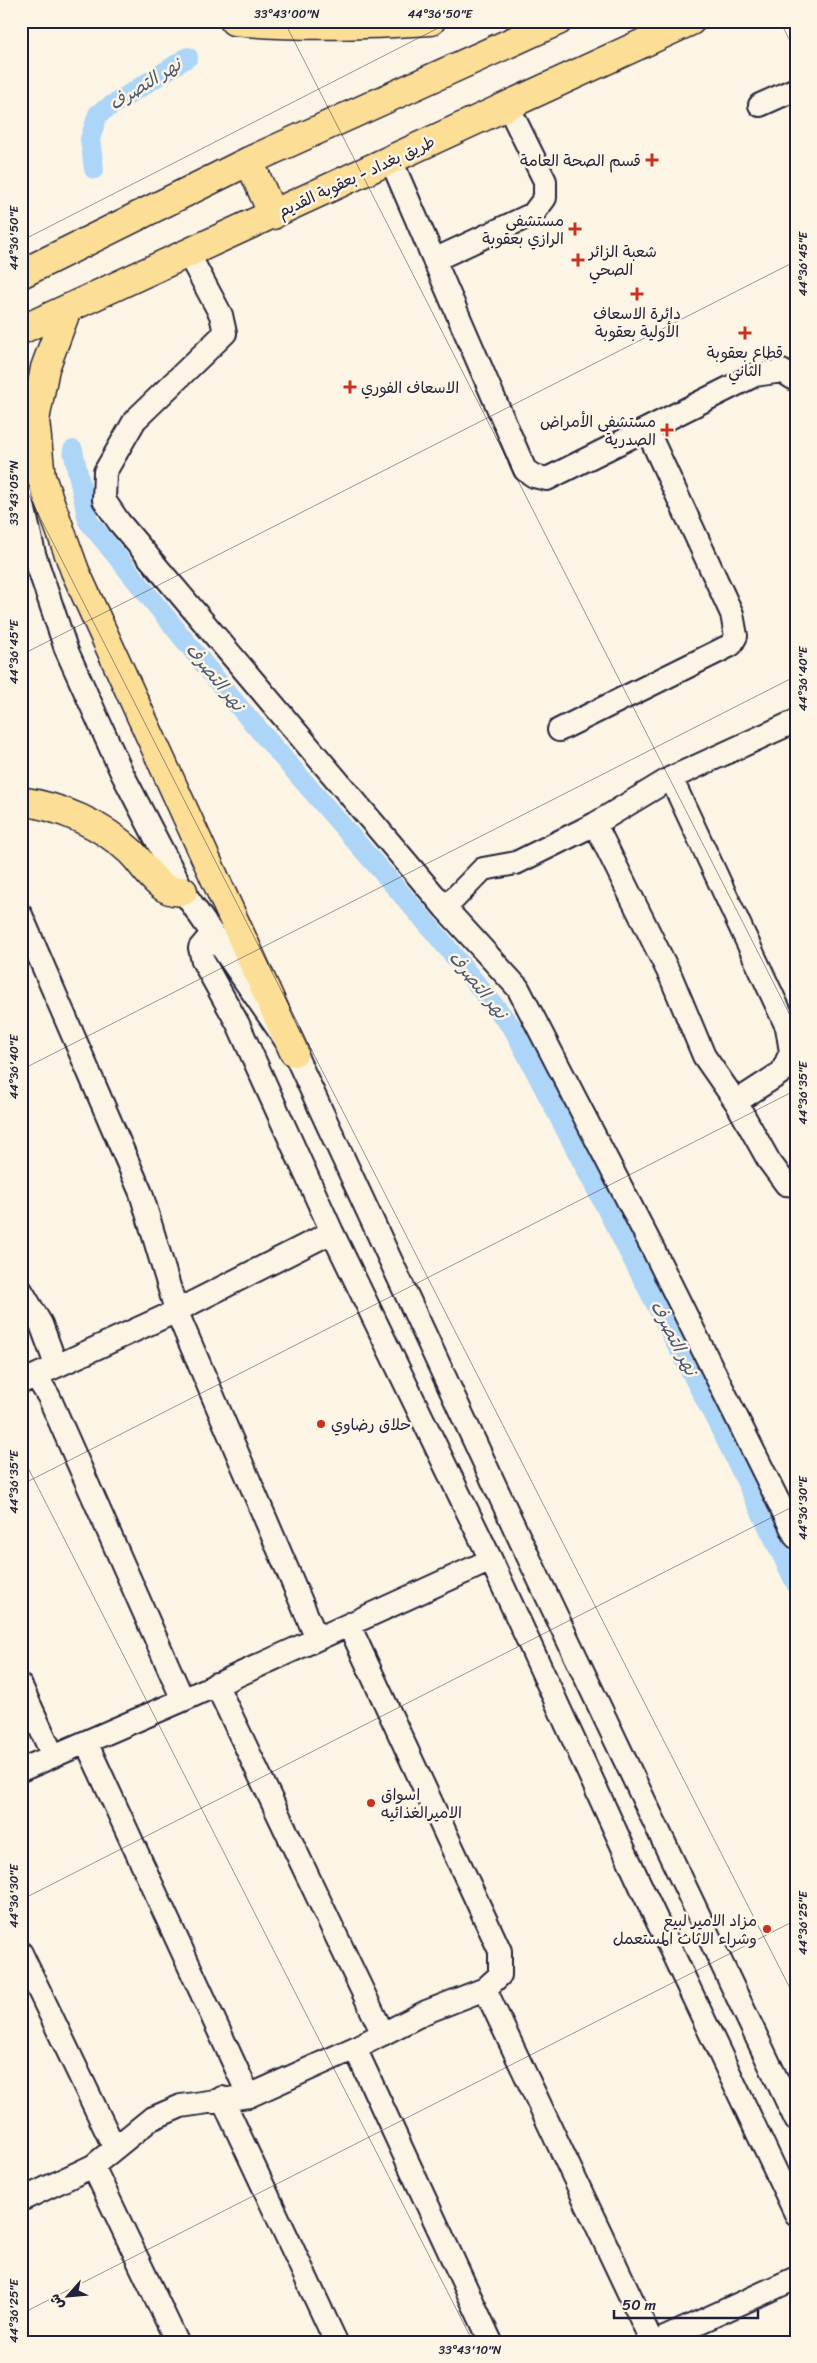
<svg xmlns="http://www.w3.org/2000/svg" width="817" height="2363" font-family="Sriracha,'Playpen Sans Arabic',sans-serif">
	<rect width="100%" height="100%" fill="#fcf5e5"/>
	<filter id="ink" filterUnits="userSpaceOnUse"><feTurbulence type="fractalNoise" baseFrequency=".02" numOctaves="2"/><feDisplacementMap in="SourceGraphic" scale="10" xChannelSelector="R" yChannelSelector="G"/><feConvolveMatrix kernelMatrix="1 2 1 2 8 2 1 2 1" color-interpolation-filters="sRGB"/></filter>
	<g filter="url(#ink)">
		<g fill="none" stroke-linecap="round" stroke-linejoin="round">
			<path stroke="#add5f7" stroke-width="20" d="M94,169L90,139L98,114L188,57
				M73,450L88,521L233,700L436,934L514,1030L724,1436L796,1584"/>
			<defs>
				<path id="minor" d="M760,105L796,89
					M391,160L525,470L534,476L547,479L755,375L782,371L796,380
					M188,253L221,315L225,333L135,420L105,472L104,500L119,522L445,908L483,869L516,863L595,824L671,778L796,721
					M434,260L533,214L545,198V181L508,106
					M21,496L34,554L66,649L122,773L183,891L294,1052L517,1533L796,2120
					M559,730L731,645L736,636L732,614L647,430
					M671,778L787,1027L791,1052L782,1072L736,1102
					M595,824L671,977L704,1056L736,1102L769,1161L786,1184L796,1185
					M445,908L518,988L653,1249L796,1537
					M21,915L141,1193L176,1310L317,1639
					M212,934L200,948L203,961L238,1024L332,1232L491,1560L643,1891L796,2214
					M21,1290L41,1324L56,1365
					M36,1376L49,1397L183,1700
					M22,1382L168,1315L332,1232
					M216,1684L383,2034
					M21,1686L53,1756
					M86,1742L249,2096
					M21,1770L183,1700L491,1560
					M21,1953L114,2147
					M485,1989L652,2342
					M355,2048L491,2342
					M222,2098L336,2342
					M93,2166L177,2342
					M21,2200L93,2166L151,2119L181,2106L249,2096L355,2048L426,2012L485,1989L500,1975V1951L349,1625
					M656,2342L796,2278"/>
				<path id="highway" d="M234,21C301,27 364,25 431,21
					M249,161L273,215
					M21,274L249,161L558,21
					M67,309L45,368L35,420L41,477L75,571L294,1052
					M21,330L691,21
					M21,801C61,807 101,824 131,852C146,867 160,896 183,891"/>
			</defs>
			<use href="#minor" stroke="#22223b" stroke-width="26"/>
			<use href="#highway" stroke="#22223b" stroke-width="31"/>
			<use href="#minor" stroke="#fcf5e5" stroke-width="22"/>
			<use href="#highway" stroke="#fcde96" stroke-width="28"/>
		</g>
	</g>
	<path fill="none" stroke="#22223b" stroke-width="1" stroke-opacity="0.45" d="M284,21L796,1027M780,21L796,53M21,241L452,21M21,480L796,2000M21,655L796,261M21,1070L796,676M21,1454L473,2342M21,1485L796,1090M21,1900L796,1505M21,2314L796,1920M781,2342L796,2334"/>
	<g fill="#c8321e" stroke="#fcf5e5" stroke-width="2">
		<path d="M649.5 152.5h5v5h5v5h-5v5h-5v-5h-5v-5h5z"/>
		<path d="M572.5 221.5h5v5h5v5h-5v5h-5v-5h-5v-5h5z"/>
		<path d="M575.5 252.5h5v5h5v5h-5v5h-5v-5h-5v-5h5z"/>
		<path d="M634.5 286.5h5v5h5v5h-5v5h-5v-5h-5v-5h5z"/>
		<path d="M742.5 325.5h5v5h5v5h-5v5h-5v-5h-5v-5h5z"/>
		<path d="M347.5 379.5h5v5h5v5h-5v5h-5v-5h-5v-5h5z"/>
		<path d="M664.5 422.5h5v5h5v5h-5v5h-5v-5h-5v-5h5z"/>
		<circle cx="321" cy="1424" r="5"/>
		<circle cx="371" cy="1803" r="5"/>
		<circle cx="767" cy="1929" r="5"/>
	</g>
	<g text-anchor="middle" stroke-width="5" stroke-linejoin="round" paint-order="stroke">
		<g font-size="16" fill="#22223b" stroke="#fcf5e5" text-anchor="end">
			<text x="641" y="166">قسم الصحة العامة</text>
			<text x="564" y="226">مستشفى<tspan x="564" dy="18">الرازي بعقوبة</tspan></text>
			<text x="589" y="257" text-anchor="start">شعبة الزائر<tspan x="589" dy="18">الصحي</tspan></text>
			<text x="637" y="319" text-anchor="middle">دائرة الاسعاف<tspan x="637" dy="18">الأولية بعقوبة</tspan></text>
			<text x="745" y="358" text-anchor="middle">قطاع بعقوبة<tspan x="745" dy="18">الثاني</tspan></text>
			<text x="361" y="393" text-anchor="start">الاسعاف الفوري</text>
			<text x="656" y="427">مستشفى الأمراض<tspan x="656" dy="18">الصدرية</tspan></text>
			<text x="331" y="1430" text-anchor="start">حلاق رضاوي</text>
			<text x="381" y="1800" text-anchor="start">اسواق<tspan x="381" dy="18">الاميرالغذائيه</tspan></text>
			<text x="757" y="1926">مزاد الامير لبيع<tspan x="757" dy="18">وشراء الاثاث المستعمل</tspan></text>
		</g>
		<g font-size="16" fill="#22223b" stroke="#fcf5e5">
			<text transform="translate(356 176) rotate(-25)" y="6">طريق بغداد - بعقوبة القديم</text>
		</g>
		<g font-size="18" font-style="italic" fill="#4c5873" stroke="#fcf5e5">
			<text transform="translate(145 84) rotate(-32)" y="6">نهر التصرف</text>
			<text transform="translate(215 677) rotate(51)" y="6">نهر التصرف</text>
			<text transform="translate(478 985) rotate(51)" y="6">نهر التصرف</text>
			<text transform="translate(674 1338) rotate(63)" y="6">نهر التصرف</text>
		</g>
	</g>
	<rect width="817" height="2363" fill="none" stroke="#fcf5e5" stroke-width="55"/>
	<g transform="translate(68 2296) rotate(243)" stroke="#fcf5e5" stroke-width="4" paint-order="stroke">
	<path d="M0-4L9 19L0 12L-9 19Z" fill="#22223b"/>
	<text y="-8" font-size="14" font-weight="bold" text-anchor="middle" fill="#22223b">ش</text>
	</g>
	<path d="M614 2310v8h144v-8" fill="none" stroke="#22223b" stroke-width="2.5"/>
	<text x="622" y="2310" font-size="15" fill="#22223b" stroke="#fcf5e5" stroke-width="4" paint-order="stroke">50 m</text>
	<rect x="28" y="28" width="762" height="2308" fill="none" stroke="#22223b" stroke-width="2"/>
	<g font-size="12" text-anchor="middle" fill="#22223b">
		<text x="287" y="18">33°43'00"N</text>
		<text x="440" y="18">44°36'50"E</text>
		<text transform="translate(14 238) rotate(-90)" y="4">44°36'50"E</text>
		<text transform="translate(803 264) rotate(-90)" y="4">44°36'45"E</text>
		<text transform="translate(14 493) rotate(-90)" y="4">33°43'05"N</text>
		<text transform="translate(14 652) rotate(-90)" y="4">44°36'45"E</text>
		<text transform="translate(803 679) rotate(-90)" y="4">44°36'40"E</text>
		<text transform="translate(14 1067) rotate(-90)" y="4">44°36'40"E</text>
		<text transform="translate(803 1093) rotate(-90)" y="4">44°36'35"E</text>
		<text transform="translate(14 1482) rotate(-90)" y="4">44°36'35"E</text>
		<text transform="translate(803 1508) rotate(-90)" y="4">44°36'30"E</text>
		<text transform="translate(14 1896) rotate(-90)" y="4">44°36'30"E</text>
		<text transform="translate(803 1923) rotate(-90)" y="4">44°36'25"E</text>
		<text transform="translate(14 2311) rotate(-90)" y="4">44°36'25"E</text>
		<text x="470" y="2354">33°43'10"N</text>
	</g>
</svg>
